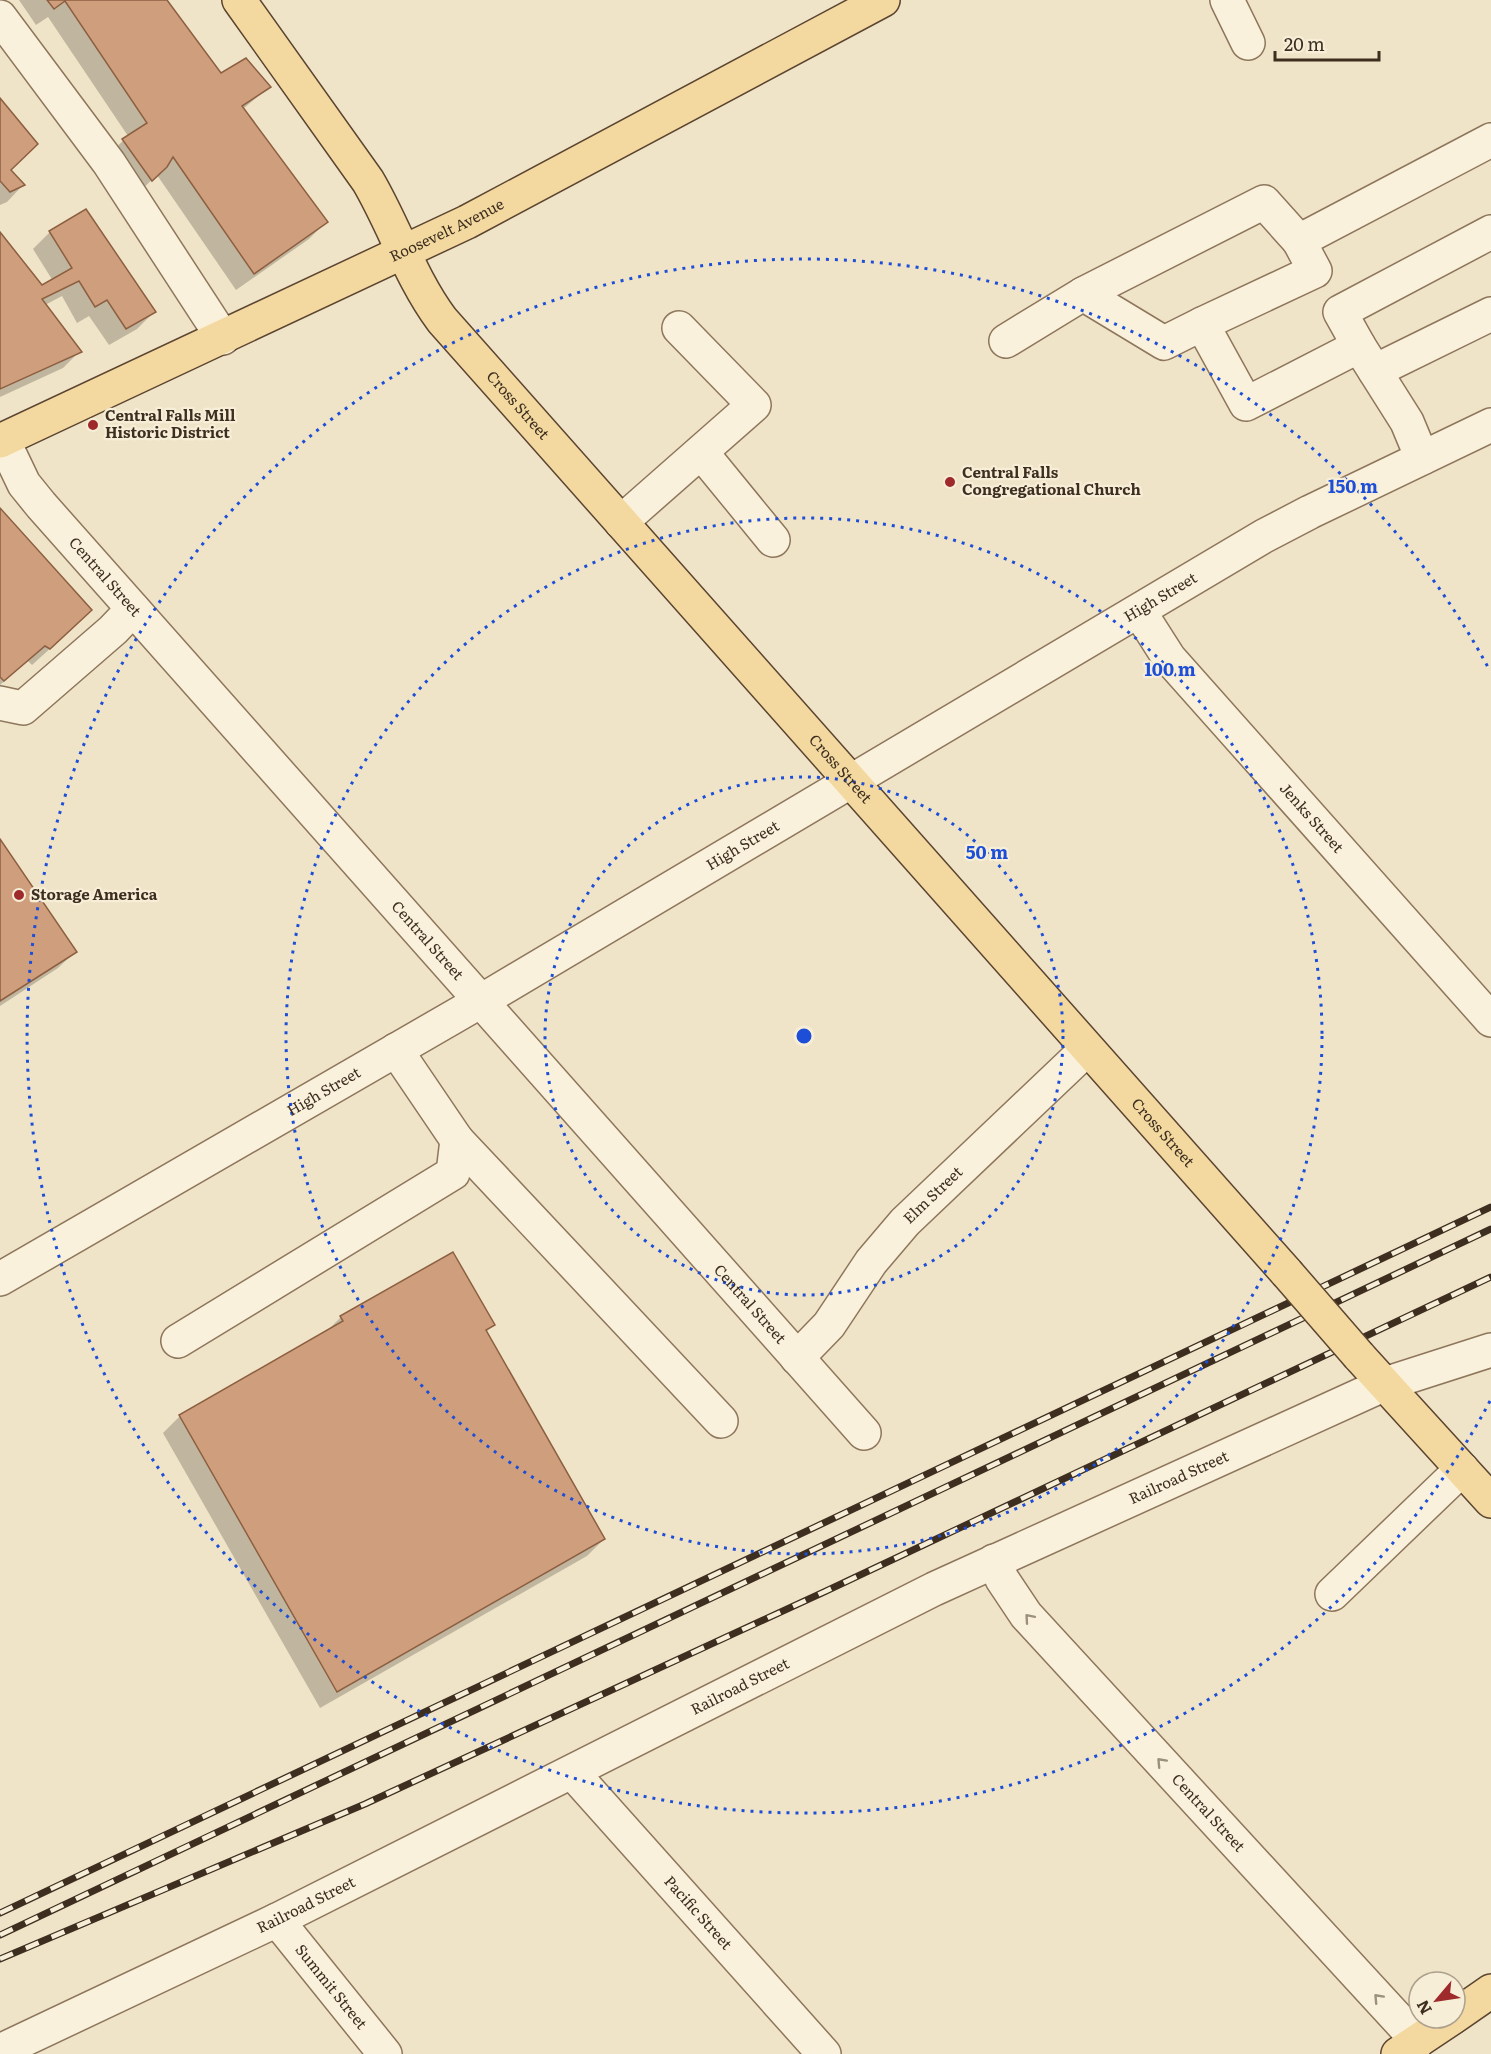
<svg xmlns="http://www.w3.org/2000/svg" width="1491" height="2054" font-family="Literata,serif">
	<rect width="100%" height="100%" fill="#f0e4c8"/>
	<path fill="#0003" d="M19,0H165L221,75L269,87L243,109L326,222L309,239L236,290L157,175L135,196L106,157L128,136L48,17L36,25Z
		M0,100L10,170L23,185L7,202L0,205Z
		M50,232L154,312L137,329L109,345L89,316L77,323L62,296L45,305L80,351L63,368L0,397V234L41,287L53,281L33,249Z
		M0,510L74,627L32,665L28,661L0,685Z
		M0,842L75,952L58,968L0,1006Z
		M341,1317L493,1325L486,1332L604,1539L587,1556L320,1708L163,1433L180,1416L324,1334Z"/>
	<path fill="#cf9f7d" stroke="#8d5f41" stroke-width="1.5" d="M47,0H167L221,73L246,58L271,87L242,106L328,222L254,274L173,157L167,167L152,181L122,139L147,123L65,1L54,9Z
		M0,98L38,144L11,170L25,185L10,192L0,181Z
		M86,209L156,312L126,329L107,300L95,307L79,281L42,299L82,352L0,389V232L42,285L72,268L49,231Z
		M0,508L92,610L50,649L45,646L4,681L0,677Z
		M0,839L77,952L0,1001Z
		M453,1252L495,1325L486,1330L605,1539L337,1692L179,1415L343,1321L340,1316Z"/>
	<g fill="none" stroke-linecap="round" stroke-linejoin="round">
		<defs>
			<g id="minor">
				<path d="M1227,0L1248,43"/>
				<path d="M0,17L109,163L223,338"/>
				<path d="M1083,294L1264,202L1299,241"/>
				<path d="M1006,341L1083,294L1164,343L1202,324"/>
				<path d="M1359,346L1340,312L1491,232"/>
				<path d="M1375,371L1491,314"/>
				<path id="s1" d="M3,440L24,484L41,505L864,1433"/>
				<path d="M701,452L773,540"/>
				<path d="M1422,458L1407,422L1359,346L1246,404L1202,324L1315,271L1299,241L1491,140"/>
				<path d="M621,522L754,405L679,328"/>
				<path id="s2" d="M1139,611L1169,658L1491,1020"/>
				<path d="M0,703L23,708L113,630L133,609"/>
				<path d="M457,1140L721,1421"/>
				<path id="s3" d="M0,1279L481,1001L1264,536L1310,512L1491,425"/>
				<path d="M178,1341L453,1173L457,1140L396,1050"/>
				<path id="s4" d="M797,1358L829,1325L871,1262L905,1222L1087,1049"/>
				<path id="s5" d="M994,1561L1002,1579L1026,1615L1418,2041"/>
				<path d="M1332,1594L1462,1469"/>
				<path id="s6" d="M572,1772L824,2054"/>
				<path id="s7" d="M277,1920L385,2054"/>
				<path id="s8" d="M0,2051L277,1920L934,1589L1385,1384L1491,1350"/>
			</g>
			<g id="major">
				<path id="s9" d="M239,0L368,181C395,227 410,277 442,320L1287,1273"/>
				<path id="s10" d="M0,441L467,222L883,0"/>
				<path d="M1359,1356L1491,1501"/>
				<path d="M1455,2016L1491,1991"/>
				<path d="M1398,2054L1452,2018"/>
			</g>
		</defs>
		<use href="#minor" stroke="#8d765c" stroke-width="36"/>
		<use href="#major" stroke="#5b4430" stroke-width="36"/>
		<use href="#minor" stroke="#faf1dc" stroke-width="33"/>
		<use href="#major" stroke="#f3d9a0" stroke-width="33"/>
		<defs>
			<path id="rail" d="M0,1913L1491,1207
				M0,1935L1491,1229
				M0,1959L365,1804L824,1592L1491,1277"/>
		</defs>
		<use href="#rail" stroke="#3d2e20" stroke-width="7"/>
		<use href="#rail" stroke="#f7eed8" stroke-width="4.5" stroke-dasharray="14" stroke-linecap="butt"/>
		<defs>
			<path id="major-bridge" d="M1287,1273L1359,1356"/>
		</defs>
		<use href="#major-bridge" stroke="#5b4430" stroke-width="36" stroke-linecap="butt"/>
		<use href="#major-bridge" stroke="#f3d9a0" stroke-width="33"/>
	</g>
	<defs><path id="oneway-chevron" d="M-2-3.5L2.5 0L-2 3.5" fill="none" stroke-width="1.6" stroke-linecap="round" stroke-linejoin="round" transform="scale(1.5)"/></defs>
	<g stroke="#9c907e">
		<use href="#oneway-chevron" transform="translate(1029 1618) rotate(-131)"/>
		<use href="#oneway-chevron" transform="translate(1161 1762) rotate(-133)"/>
		<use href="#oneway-chevron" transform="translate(1378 1998) rotate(-133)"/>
	</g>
	<g fill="none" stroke="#1d4ed8" stroke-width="3" stroke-dasharray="3 6">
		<circle cx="804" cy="1036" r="259"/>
		<circle cx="804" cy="1036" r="518"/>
		<path d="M1490 1401A777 777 0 1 1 1490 671"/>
	</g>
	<g fill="#9e2a2b" stroke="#f7eed8" stroke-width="2">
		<circle cx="93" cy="425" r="6"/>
		<circle cx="950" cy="482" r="6"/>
		<circle cx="19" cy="895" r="6"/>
	</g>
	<g text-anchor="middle" stroke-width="4.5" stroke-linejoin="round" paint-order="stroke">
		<g font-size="15" fill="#3d2e20" stroke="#f7eed8">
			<text dy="5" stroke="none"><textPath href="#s10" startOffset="494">Roosevelt Avenue</textPath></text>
			<text dy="5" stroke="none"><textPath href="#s9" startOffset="494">Cross Street</textPath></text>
			<text dy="5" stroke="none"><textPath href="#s1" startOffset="172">Central Street</textPath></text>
			<text dy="5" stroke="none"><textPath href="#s3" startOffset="1346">High Street</textPath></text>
			<text dy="5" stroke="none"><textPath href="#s9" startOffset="980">Cross Street</textPath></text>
			<text dy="5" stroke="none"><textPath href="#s2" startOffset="270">Jenks Street</textPath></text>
			<text dy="5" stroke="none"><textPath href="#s3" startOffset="860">High Street</textPath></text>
			<text dy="5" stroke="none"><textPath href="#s1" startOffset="658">Central Street</textPath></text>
			<text dy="5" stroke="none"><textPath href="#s3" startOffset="374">High Street</textPath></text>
			<text dy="5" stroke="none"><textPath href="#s9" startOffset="1466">Cross Street</textPath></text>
			<text dy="5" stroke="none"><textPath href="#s4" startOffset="213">Elm Street</textPath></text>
			<text dy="5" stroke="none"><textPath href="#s1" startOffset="1144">Central Street</textPath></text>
			<text dy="5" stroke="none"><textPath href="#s8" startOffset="1311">Railroad Street</textPath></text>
			<text dy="5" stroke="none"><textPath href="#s8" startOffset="825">Railroad Street</textPath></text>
			<text dy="5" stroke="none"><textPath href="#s5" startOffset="332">Central Street</textPath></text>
			<text dy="5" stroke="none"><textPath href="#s8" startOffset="339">Railroad Street</textPath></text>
			<text dy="5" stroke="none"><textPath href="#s6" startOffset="189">Pacific Street</textPath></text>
			<text dy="5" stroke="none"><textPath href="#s7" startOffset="86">Summit Street</textPath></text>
		</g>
		<g font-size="15" font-weight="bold" fill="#3d2e20" stroke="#f7eed8" text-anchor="start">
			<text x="105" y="421">Central Falls Mill<tspan x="105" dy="17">Historic District</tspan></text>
			<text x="962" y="478">Central Falls<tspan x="962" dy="17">Congregational Church</tspan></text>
			<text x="31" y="900">Storage America</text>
		</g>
	</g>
	<circle cx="804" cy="1036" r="9" fill="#1d4ed8" stroke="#f7eed8" stroke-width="3"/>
	<g font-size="18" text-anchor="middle" font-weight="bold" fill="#1d4ed8" stroke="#f7eed8" stroke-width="4.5" stroke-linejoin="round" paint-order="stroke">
		<text x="1353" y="493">150 m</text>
		<text x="1170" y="676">100 m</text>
		<text x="987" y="859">50 m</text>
	</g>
	<g transform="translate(1437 2000) rotate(241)"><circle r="28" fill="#f7eed8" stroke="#ada18e" stroke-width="1.5"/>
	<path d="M0-4.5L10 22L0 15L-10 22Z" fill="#9e2a2b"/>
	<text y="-9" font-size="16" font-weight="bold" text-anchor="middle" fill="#3d2e20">N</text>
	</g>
	<path d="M1275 51v9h104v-9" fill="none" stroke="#3d2e20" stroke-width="3"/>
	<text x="1284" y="51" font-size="18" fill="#3d2e20" stroke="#f7eed8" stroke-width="4.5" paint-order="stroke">20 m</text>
</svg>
